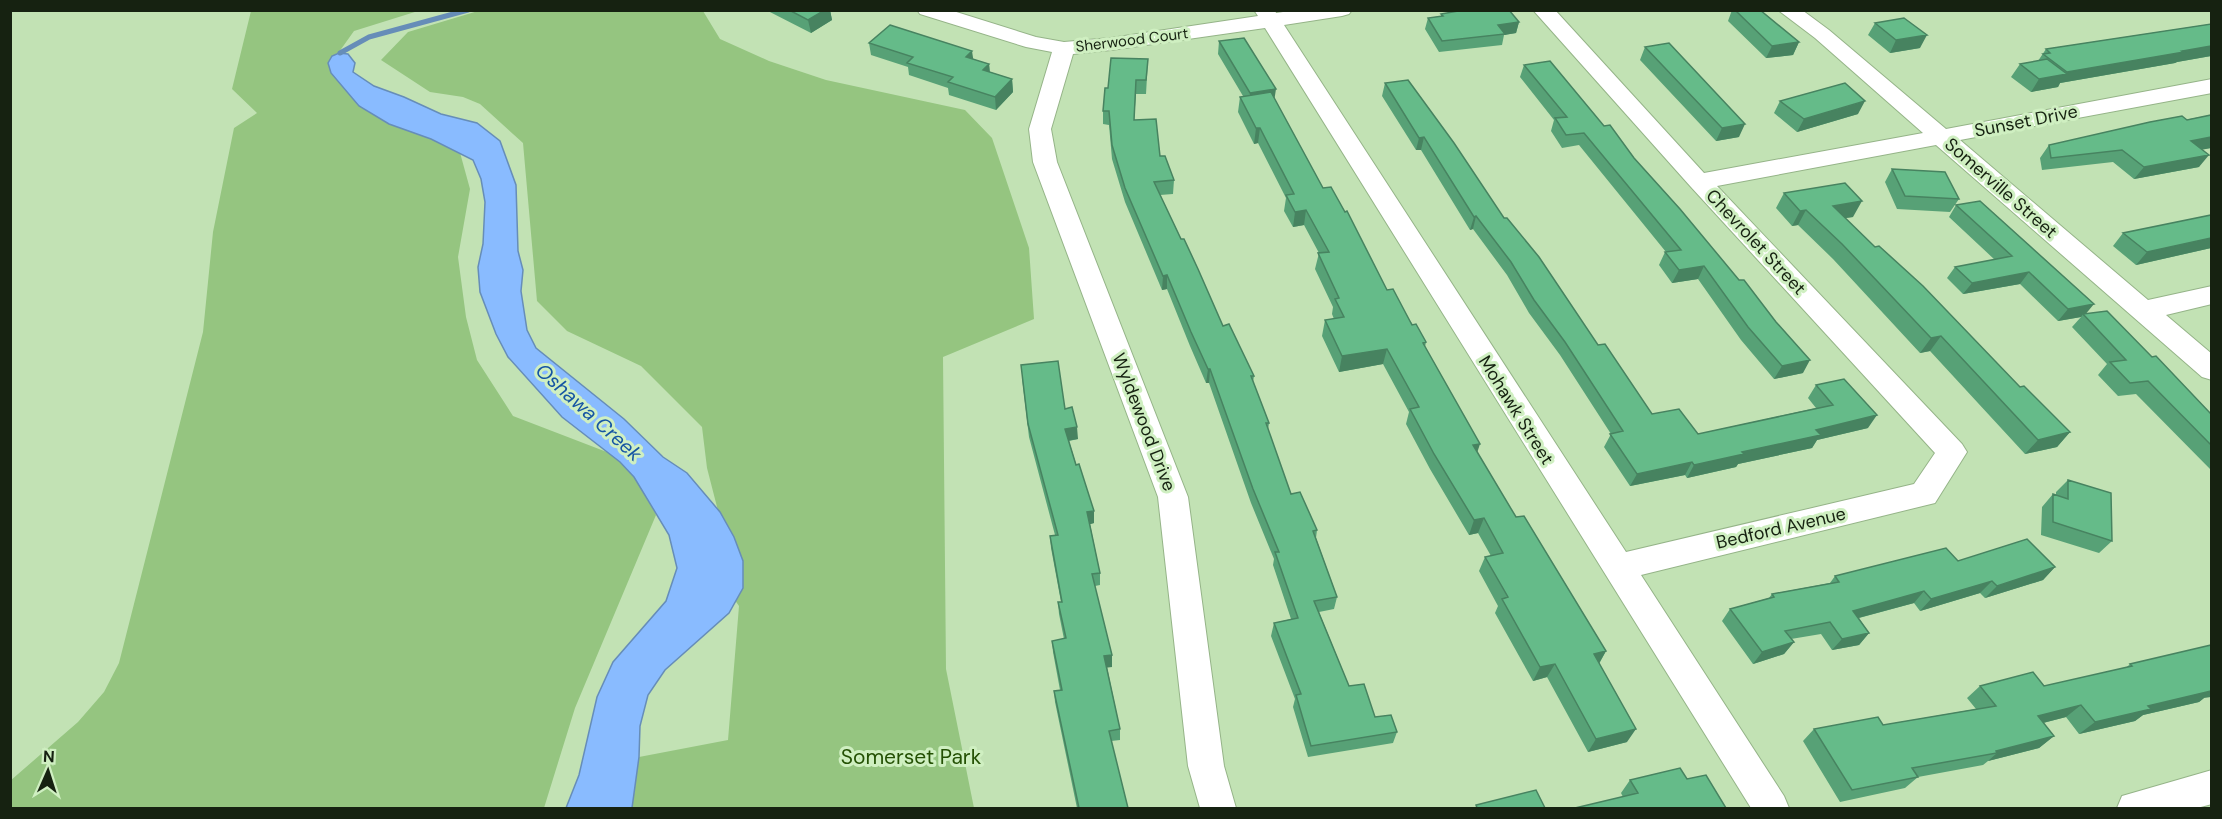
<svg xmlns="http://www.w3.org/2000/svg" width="2222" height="819" font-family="'DM Sans',sans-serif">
	<rect width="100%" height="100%" fill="#c2e2b4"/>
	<path fill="#95c580" d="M251,11H418L354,31L334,59L361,92L459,149L470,189L458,257L466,317L477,360L513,416L625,459L639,475L656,515L575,708L544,808H11L10,781L78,722L104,692L119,663L203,332L213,232L234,128L257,113L232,89Z
		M478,11H703L720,39L769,61L826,80L965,110L992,138L1029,248L1034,319L943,357L946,669L974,808H632L639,757L728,740L739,606L720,579L724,534L707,468L702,427L641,366L567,331L537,301L523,143L480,104L463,97L430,92L381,60L408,32Z"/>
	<path fill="#89bbff" stroke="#668db8" stroke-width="1.5" d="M339,53L348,54L355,63L353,72L374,86L404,97L441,114L477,123L500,141L516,185L518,251L523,270L521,291L527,330L536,348L624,419L663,457L687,473L720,512L734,537L743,561V588L729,613L665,670L648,695L640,726L639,757L632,808H566L579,775L597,697L613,662L666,601L677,568L669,535L634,477L620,462L562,417L508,357L496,334L480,292L478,267L483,244L485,202L481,179L473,160L431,139L389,124L359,106L331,73L328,63L332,56Z"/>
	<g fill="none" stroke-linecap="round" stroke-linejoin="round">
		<path stroke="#668db8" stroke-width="5" d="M340,53L369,37L468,10"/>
		<defs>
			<path id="minor" d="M917,10H950L1036,37L1064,42L1111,38L1258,16L1254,10H1275L1276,13L1297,10H1352L1349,14L1342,16L1284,25L1626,552L1914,484L1935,453L1691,187L1533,10H1555L1704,173L1923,133L1815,38L1778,10H1802L1829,30L1946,129L2212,79V93L1960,140L2148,300L2212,286V304L2166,315L2212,354V380L2202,377L1936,145L1717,186L1962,444L1967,452L1935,503L1641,575L1784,796L1789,808H1751L1265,28L1111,50L1073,54L1051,129L1057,162L1188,497L1224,766L1236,808H1200L1188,766L1158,497L1033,162L1029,129L1052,52L1026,47L920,14Z
				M2212,770V804L2197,808H2117L2122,796Z"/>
		</defs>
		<use href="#minor" stroke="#95b488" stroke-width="2"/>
		<use href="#minor" fill="#fff" fill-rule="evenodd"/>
	</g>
	<path fill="#57a176" d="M766,10H830L832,20L811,33Z
		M1732,10H1760L1799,42L1793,55L1766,58L1728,21Z
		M1441,14L1519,22L1516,33L1504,35L1502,45L1439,52L1425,29L1428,18L1441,16Z
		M1875,23L1920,48L1890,53L1868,35Z
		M2211,24V56L2177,62L2175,63L2060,83L2058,87L2031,92L2011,77L2020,64L2038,61L2046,49Z
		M1219,41L1275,100L1323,188L1387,290L1426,342L1425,347L1477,453L1516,517L1606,651L1599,664L1627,742L1588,752L1547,677L1533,681L1495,613L1498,606L1479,571L1485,557L1491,556L1478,533L1469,535L1430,469L1406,424L1409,412L1383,364L1339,372L1322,336L1325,320L1334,319L1332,314L1333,307L1315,269L1319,253L1304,225L1293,227L1284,211L1286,198L1258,143L1254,144L1238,112L1240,97L1243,96L1218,54Z
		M869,43L973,59L989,64L990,72L1012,79L1013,92L996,110L949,95L948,88L909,75L908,67L871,55Z
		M1645,47L1739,137L1716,141L1640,60Z
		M1148,59L1146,94H1136L1134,120L1160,156L1174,180L1173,194L1160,195L1223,326L1254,376L1253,382L1269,423L1268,430L1291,494L1317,530L1316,538L1337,597L1334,609L1319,612L1349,686L1375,717L1397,732L1393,743L1308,757L1293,707L1295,699L1271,636L1274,623L1291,619L1273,565L1274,559L1251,503L1209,383H1206L1190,346L1167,289L1162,290L1125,202L1112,159L1109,125L1103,124V111L1108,88Z
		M1524,65L1604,126L1634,158L1803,373L1774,379L1741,340L1698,279L1672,283L1659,265L1665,252H1666L1579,145L1562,148L1551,131L1554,120L1520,77Z
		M1385,83L1504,218L1598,345L1652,414L1698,434L1816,408L1808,398L1816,385L1868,428L1817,440L1812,448L1738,464L1736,467L1687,478L1685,475L1630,486L1604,447L1611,434L1560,355L1529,313L1507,275L1473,229L1470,230L1421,150H1416L1382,96Z
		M1780,101L1858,114L1797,132L1774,113Z
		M2211,115V148L2202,149L2199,167L2134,179L2113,162L2042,170L2040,158L2049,145Z
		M1892,169L1959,199L1950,212L1897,209L1885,182Z
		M1784,193L1853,217L1845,218L2020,387L2070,432L2057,447L2025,454L1930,351L1920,353L1833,259L1798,225L1792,226L1776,208Z
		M1956,205L2086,314L2152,357L2211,414V470L2136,394L2118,396L2098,375L2107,364L2072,327L2081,317L2058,321L2020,284L1963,294L1947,278L1955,267L1995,260L1949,217Z
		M2211,215V248L2136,265L2113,246L2123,233Z
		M1022,378L1065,409L1078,439L1069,441L1094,523L1090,524L1100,573V585L1095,586L1112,667H1107L1120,729V740L1111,741L1128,808H1077L1055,702L1054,691L1060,690L1053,652L1052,641L1064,639L1059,614L1058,602H1061L1051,548L1050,536L1055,535L1029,437Z
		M2068,480L2112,541L2099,553L2041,535L2042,507L2053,494L2056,495V492Z
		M1958,561L2055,567L2043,580L1985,598L1980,593L1920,611L1914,603L1859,618L1869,633L1859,645L1832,650L1821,634L1791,639L1794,642L1784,654L1753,664L1722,621L1730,609L1769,598L1772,594L1830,583L1835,576Z
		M2130,664L2204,698L2199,702L2143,715L2135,721L2079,734L2066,717L2043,723L2054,736L2039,748L1988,761L1983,765L1918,777L1905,788L1840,802L1803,741L1814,729L1883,725L1976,709L1967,698L1980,686H2044L2126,668Z
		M1687,779L1726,808L1623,797L1621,793L1630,780Z"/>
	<path fill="#478360" d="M825,10H830L832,20L811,33L808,20Z
		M1519,22L1516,33L1504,35L1498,25Z
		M1927,35L1920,48L1890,53L1896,40Z
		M1799,42L1793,55L1766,58L1772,46Z
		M2211,46V56L2177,62L2175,63L2060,83L2058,87L2031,92L2039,79L2065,74L2067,72Z
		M972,51L974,64L966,57Z
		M989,64L990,77L983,70Z
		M1012,79L1013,92L996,110L995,97Z
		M1276,89L1274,102L1249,106L1250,93Z
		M1865,101L1858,114L1797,132L1804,119Z
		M1745,124L1739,137L1716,141L1722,128Z
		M1256,128H1260L1258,143L1254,144Z
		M1424,137L1421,150H1416L1419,138Z
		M2211,137V148L2180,154L2191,141Z
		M2209,155L2199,167L2134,179L2144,167Z
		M1862,201L1853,217L1824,221L1833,206Z
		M1306,210L1304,225L1293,227L1295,212Z
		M1806,210L1798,225L1792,226L1800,211Z
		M1476,216L1473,229L1470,230L1474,217Z
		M2211,238V248L2136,265L2147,252Z
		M1704,266L1698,279L1672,283L1679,270Z
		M2029,272L2020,284L1963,294L1972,283Z
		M1167,275V289L1162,290L1163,276Z
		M2094,304L2084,316L2083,314L2081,317L2058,321L2068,309Z
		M1941,336L1930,351L1920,353L1931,338Z
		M1387,349L1383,364L1339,372L1342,356Z
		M1810,360L1803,373L1774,379L1782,366Z
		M1208,369H1210L1209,383H1206Z
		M1877,415L1868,428L1817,440L1812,448L1738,464L1736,467L1687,478L1694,465L1742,452L1816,430Z
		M1077,427L1078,439L1066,441L1065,429Z
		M2070,432L2057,447L2025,454L2038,440Z
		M1480,444L1475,459L1473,445Z
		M1692,462L1685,475L1630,486L1637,474Z
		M1094,511V523L1087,525V512Z
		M1484,518L1478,533L1469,535L1474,520Z
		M2055,567L2043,580L1985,598L1997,586Z
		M1992,581L1980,593L1920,611L1931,599Z
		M1924,591L1914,603L1843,622L1853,611Z
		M1869,633L1859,645L1832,650L1842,639Z
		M1794,642L1784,654L1753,664L1762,652Z
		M1606,651L1598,665L1594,654Z
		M1112,655V667L1104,668V656Z
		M1555,664L1547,677L1533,681L1540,667Z
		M2211,690V697L2204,698L2199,702L2143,715L2135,721L2079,734L2095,722L2148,706Z
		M2081,705L2066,717L2023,728L2038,716Z
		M1636,729L1627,742L1588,752L1596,739Z
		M2054,736L2039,748L1988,761L1997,753L1996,751Z"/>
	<path fill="#65bb89" stroke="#478360" stroke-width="1.5" d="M789,10H825L808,20Z
		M1464,10H1509L1519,22L1498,25L1505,34L1442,41L1428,18L1443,16L1441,14Z
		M1735,10H1760L1799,42L1772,46Z
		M1904,18L1927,35L1896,40L1875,23Z
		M2211,24V46L2182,51L2184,52L2067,72L2043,54L2050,53L2046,49Z
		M890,25L972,51L966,57L989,64L983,70L1012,79L995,97L948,82L953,77L907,63L913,57L869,43Z
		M1244,38L1276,89L1250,93L1219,41Z
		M1669,43L1745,124L1722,128L1645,47Z
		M1111,58L1148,59L1146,80H1136L1134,120L1156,119L1160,156H1165L1174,180L1154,182L1181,239H1184L1198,269L1223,326L1229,324L1254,376H1251L1269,423H1266L1291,494L1300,492L1317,530L1313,531L1337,597L1314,601L1349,686L1364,684L1375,717L1391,715L1397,732L1311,746L1296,695L1301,694L1274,623L1298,618L1275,552H1279L1253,489L1210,369H1208L1191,332L1167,275L1163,276L1125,188L1112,145L1109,111H1103L1105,88H1108Z
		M2047,59L2067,74L2039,79L2020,64Z
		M1550,61L1604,126L1610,125L1634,158L1680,209L1739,280H1744L1776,322L1810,360L1782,366L1748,327L1704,266L1679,270L1665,252L1681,250L1584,133L1566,135L1555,118L1567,117L1524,65Z
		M1408,80L1454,143L1504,218H1507L1539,257L1598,345L1605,344L1652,414L1679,409L1698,434L1833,405L1816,385L1844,379L1877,415L1816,430L1821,435L1742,452L1744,454L1694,465L1692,462L1637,474L1610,434L1623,431L1565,342L1534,300L1511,262L1476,216L1474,217L1424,137L1419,138L1385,83Z
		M1845,83L1865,101L1804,119L1780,101Z
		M1271,92L1323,188L1331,187L1345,212L1347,211L1387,290L1393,289L1412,325L1416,324L1426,342L1423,343L1480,444L1473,445L1516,517L1524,516L1606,651L1594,654L1636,729L1596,739L1555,664L1540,667L1502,599L1508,597L1485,557L1503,553L1484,518L1474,520L1434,454L1410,409L1419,407L1387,349L1342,356L1325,320L1344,317L1335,299L1339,298L1318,253L1329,252L1306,210L1295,212L1286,195L1294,194L1260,128H1256L1240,97Z
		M2211,115V137L2191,141L2209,155L2144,167L2122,150L2051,158L2049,145L2150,122L2182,116L2187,120Z
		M1892,169L1945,172L1959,199L1905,196Z
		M1845,183L1862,201L1833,206L1875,247L1879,246L1923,286L2020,387L2024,386L2070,432L2038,440L1941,336L1931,338L1842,244L1806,210L1800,211L1784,193Z
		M1980,201L2094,304L2068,309L2029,272L1972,283L1955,267L2012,256L1956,205Z
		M2211,215V238L2147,252L2123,233Z
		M2107,311L2152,357L2156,356L2211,414V445L2148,381L2130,383L2110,362L2126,360L2083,314Z
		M1058,361L1065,409L1072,407L1077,427L1065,429L1076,465L1079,464L1094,511L1087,512L1100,573L1092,574L1112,655L1104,656L1120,729L1109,731L1128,808H1079L1054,691L1062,690L1052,641L1066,638L1058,602H1062L1050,536L1058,535L1028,424L1021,365Z
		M2068,480L2111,493L2112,541L2053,522V494L2068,499Z
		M2027,539L2055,567L1997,586L1992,581L1931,599L1924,591L1853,611L1869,633L1842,639L1830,622L1785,631L1794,642L1762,652L1730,609L1774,597L1772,594L1839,582L1835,576L1946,548L1958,561Z
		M2211,645V691L2148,706L2151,709L2095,722L2081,705L2038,716L2054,736L1996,751L1997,753L1912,768L1918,777L1852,790L1814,729L1878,717L1883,725L1996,706L1980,686L2033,672L2044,686L2132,666L2130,664Z
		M1680,768L1687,779L1706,775L1726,808H1575L1638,793L1630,780Z
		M1536,790L1545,808H1477L1476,805Z"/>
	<g text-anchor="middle" stroke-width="6" stroke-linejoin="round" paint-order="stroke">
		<g font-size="15" fill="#162211" stroke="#cfefc1">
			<text transform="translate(1132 40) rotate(-7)" y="5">Sherwood Court</text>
		</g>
		<g font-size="18" fill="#162211" stroke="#cfefc1">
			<text transform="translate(2026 121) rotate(-11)" y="6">Sunset Drive</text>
			<text transform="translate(2001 188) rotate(41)" y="6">Somerville Street</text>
			<text transform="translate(1756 242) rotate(47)" y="6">Chevrolet Street</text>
			<text transform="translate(1516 410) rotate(58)" y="6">Mohawk Street</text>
			<text transform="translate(1144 422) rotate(69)" y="6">Wyldewood Drive</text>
			<text transform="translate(1781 528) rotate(-13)" y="6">Bedford Avenue</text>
		</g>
		<g font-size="20" font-style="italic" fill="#1555a3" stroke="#cfefc1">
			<text transform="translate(589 412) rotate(42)" y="7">Oshawa Creek</text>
		</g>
		<g font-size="21" fill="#245104" stroke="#cfefc1">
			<text x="911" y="764">Somerset Park</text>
		</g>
	</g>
	<rect width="2222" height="819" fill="none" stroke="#162211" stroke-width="24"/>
	<g transform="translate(48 771) rotate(3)" stroke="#cfefc1" stroke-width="4.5" paint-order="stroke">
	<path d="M0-4.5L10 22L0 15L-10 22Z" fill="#162211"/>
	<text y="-9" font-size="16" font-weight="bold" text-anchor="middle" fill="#162211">N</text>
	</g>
</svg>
